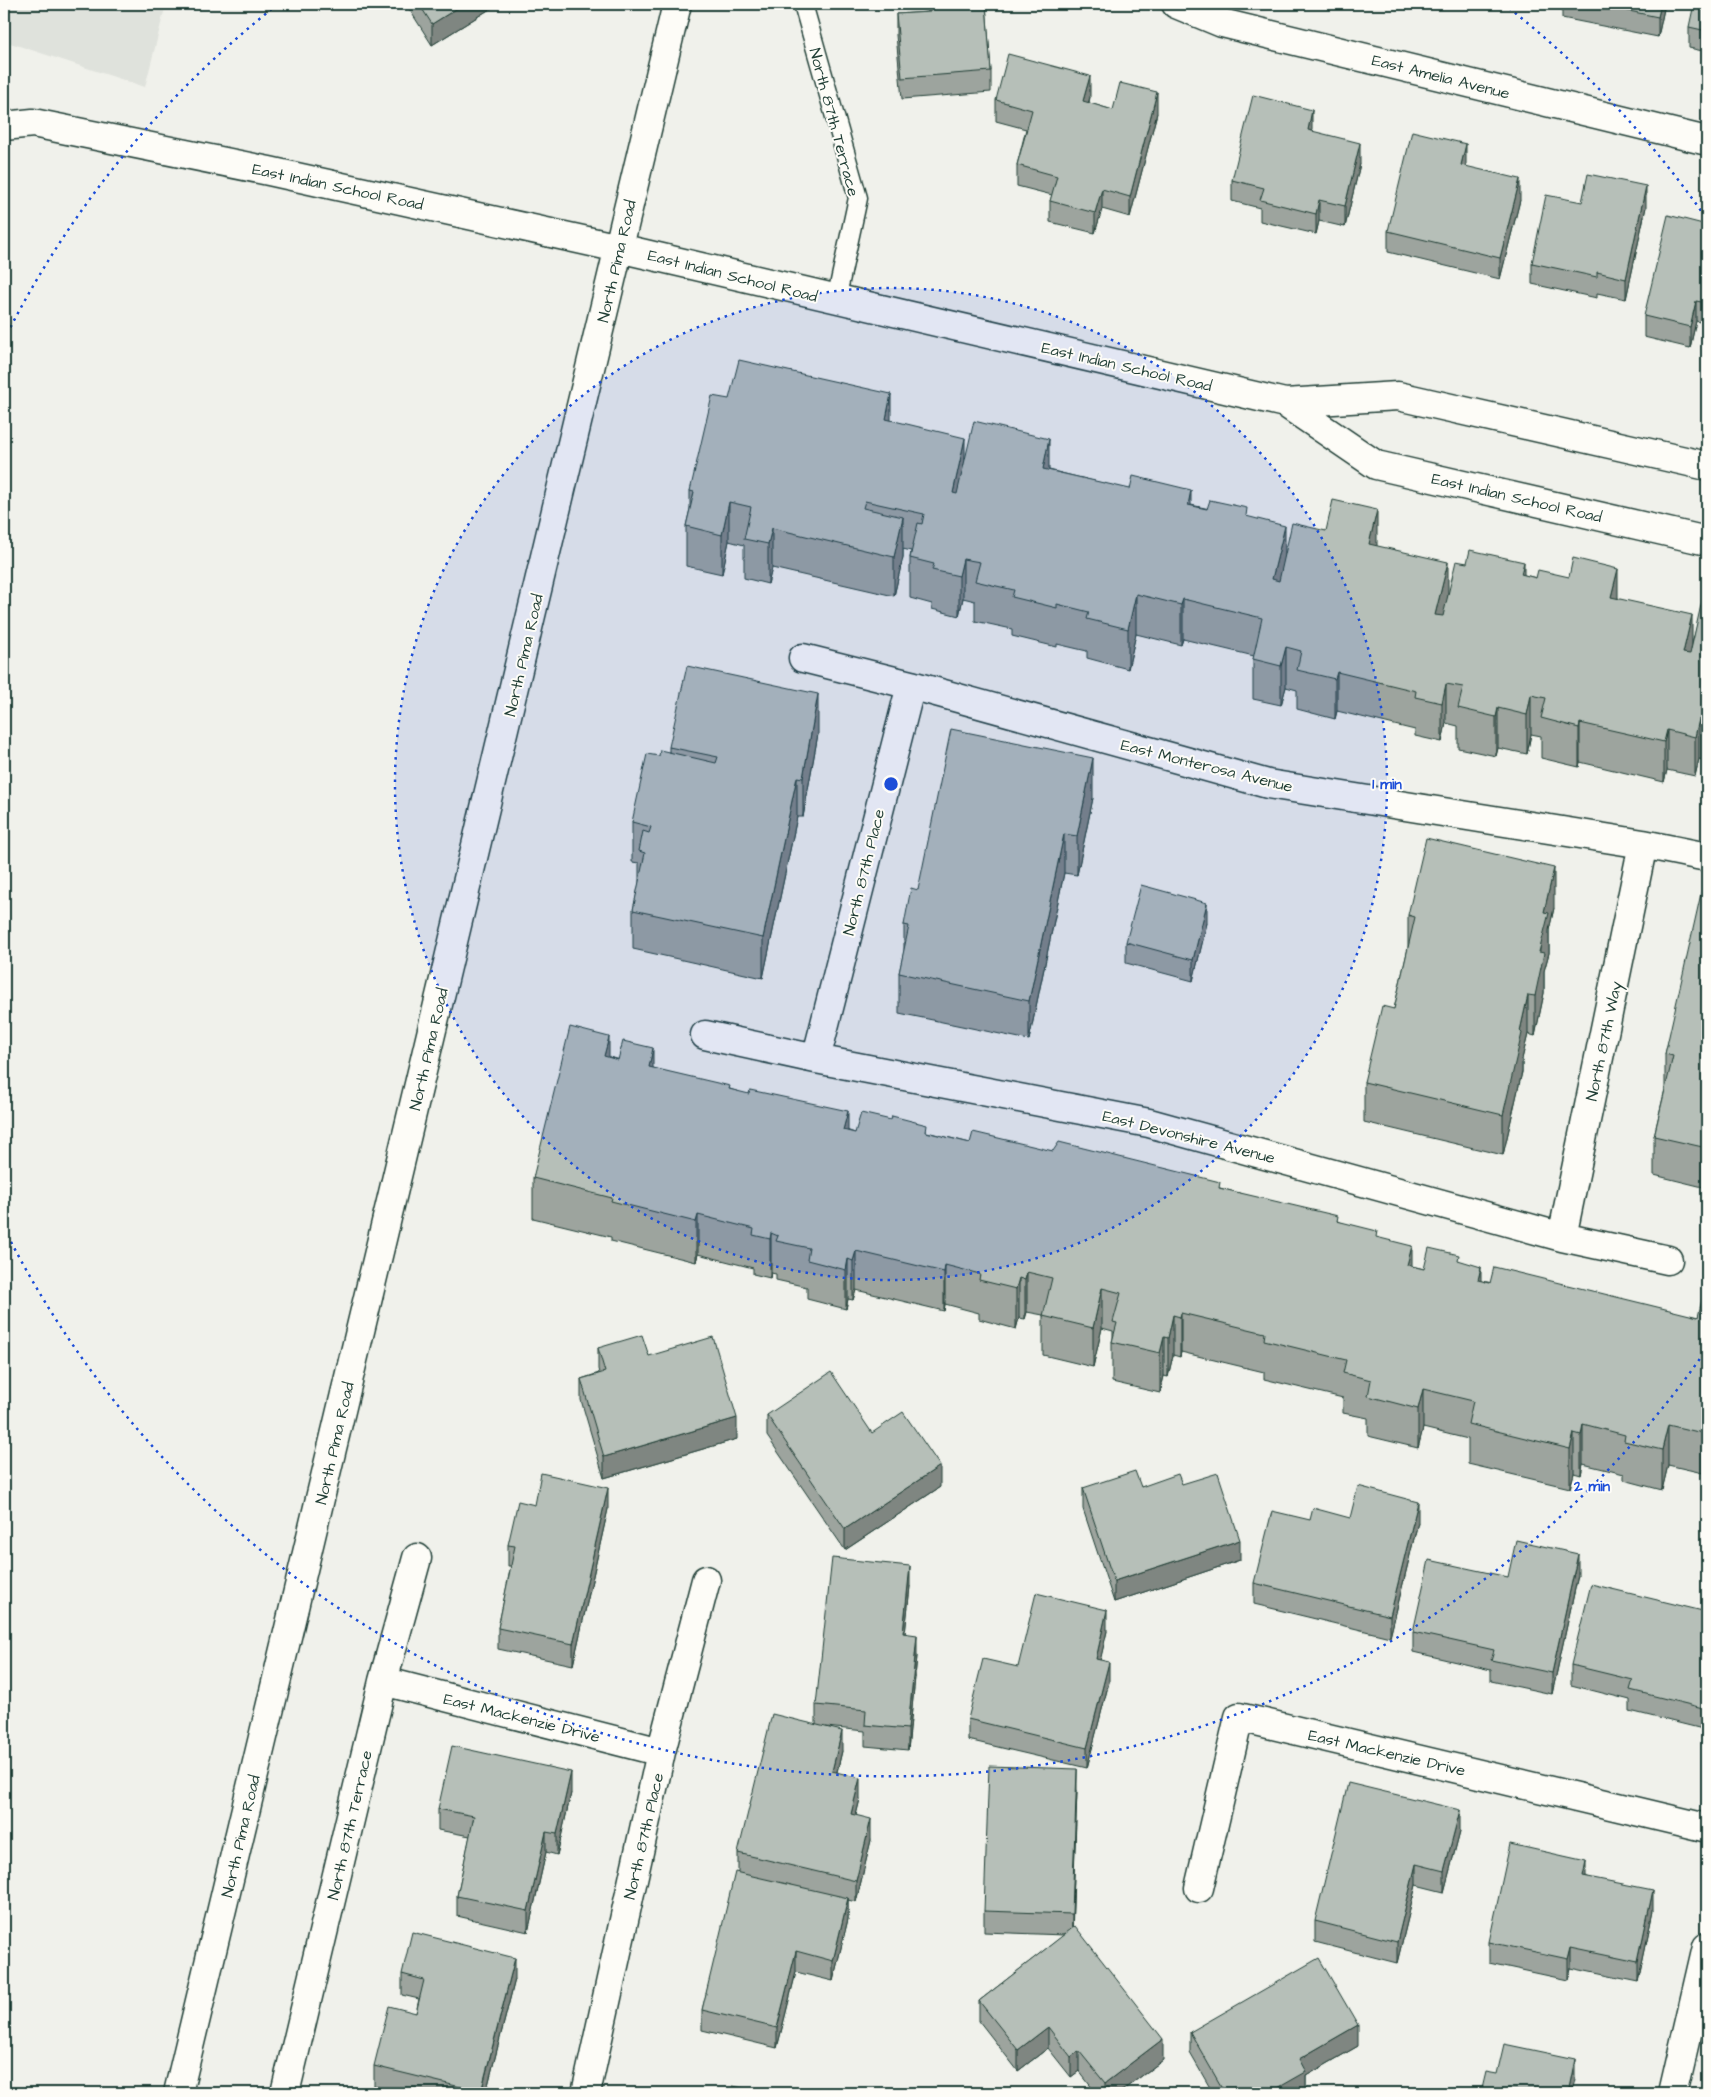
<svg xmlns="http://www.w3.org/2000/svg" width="1711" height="2097" font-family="'Architects Daughter',sans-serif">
	<rect width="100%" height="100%" fill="#f0f1eb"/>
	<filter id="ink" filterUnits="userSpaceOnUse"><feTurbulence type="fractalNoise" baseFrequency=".02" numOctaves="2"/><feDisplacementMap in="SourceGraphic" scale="10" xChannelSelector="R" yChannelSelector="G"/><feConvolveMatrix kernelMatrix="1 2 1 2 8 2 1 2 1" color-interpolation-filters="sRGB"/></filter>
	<g filter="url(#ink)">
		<path fill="#dfe2dc" d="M4,4H166L145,87L4,41Z"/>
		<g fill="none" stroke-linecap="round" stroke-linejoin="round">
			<defs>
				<path id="service" d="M803,4L858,198L836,300"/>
				<path id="minor" d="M1176,4L1222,23L1707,141
					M803,658L911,685L1268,784L1643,844L1707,857
					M705,1035L816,1059L1149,1123L1562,1237L1668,1260
					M816,1059L911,685
					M1562,1237L1643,844
					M383,1681L661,1752
					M1199,1888L1239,1717L1707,1828
					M285,2093L383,1681L417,1558
					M586,2093L661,1752L706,1580
					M1673,2093L1707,1946"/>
				<path id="secondary" d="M4,126L33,123L269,171L619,248L1285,403L1398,396L1707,466
					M1285,403L1376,465L1707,541
					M178,2093L677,4"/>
			</defs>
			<use href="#service" stroke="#1f3d34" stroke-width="21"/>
			<use href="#minor" stroke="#1f3d34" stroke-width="31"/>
			<use href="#secondary" stroke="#1f3d34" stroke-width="31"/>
			<use href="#service" stroke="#fdfcf7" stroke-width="18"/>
			<use href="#minor" stroke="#fdfcf7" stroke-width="28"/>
			<use href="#secondary" stroke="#fdfcf7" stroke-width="28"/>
		</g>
		<path fill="#9da49e" stroke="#1f3d34" d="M406,4H498L432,45Z
			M928,4H986L991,71V92L902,99L896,35V14L928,12Z
			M1562,4H1665L1658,37L1562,18Z
			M1707,4V52L1689,48V27Z
			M1090,97L1089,103L1113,110L1157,113L1130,217L1102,209L1095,233L1050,222V201L1052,195L1017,186V165L1026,129L996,121V100Z
			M1312,132L1360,164L1345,227L1319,221L1316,234L1260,221V208L1232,201V180Z
			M1466,164V166L1520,200L1500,279L1388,252V231Z
			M1582,202L1646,207L1626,299L1597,293V298L1532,284V263Z
			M1707,225V324L1696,321L1690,348L1644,337V316Z
			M729,399L891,421L965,460L1049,470L1191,505L1247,517L1285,554L1377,546L1448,597L1524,575L1618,598L1692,644L1707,587V761L1699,759L1695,776L1667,770L1664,782L1580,762L1579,767L1541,758V736L1531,734L1527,754L1498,748L1496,756L1458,748V726L1446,723L1442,742L1415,736V730L1337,711L1335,719L1297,709V690L1286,687L1281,705L1253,699V659L1254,656L1183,639L1181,645L1136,634L1128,669L1087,658V651L1057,644V647L1012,636V629L975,621V601L963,598L959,616L932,609V604L910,598V558L911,551L903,549V557L894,596L772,568L768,584L744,578V545L729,541L722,574L686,566V526L690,509V491Z
			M818,734L803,817H797L763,978L633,949V910L639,883V863L632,862V822L659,756L669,752V747Z
			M1093,798L1077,875L1064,873L1029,1040L899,1013V973L904,951V925L918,890Z
			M1707,891V1188L1654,1175V1136L1665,1089V1054Z
			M1554,908L1549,930V953L1544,971V993L1535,1036L1528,1034L1522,1059V1072L1503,1155L1364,1122V1082L1394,1009L1408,948V915Z
			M1207,923L1193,981L1126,963V942Z
			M609,1057L653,1068L730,1089L855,1133L927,1132L970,1143L1053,1151L1220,1188L1338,1221L1377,1238L1412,1266L1424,1269L1459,1261L1481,1281L1698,1317L1707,1296V1475V1474L1668,1465L1662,1490L1624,1480V1474L1583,1464L1581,1475L1574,1473L1570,1488L1468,1464V1439L1423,1428L1418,1448L1368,1436V1418L1343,1413V1398L1264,1379V1372L1181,1352L1180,1357L1173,1355L1168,1377L1164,1376L1160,1393L1112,1382V1342L1113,1338V1331L1102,1328L1093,1367L1043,1355V1315L1027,1312L1025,1319L1019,1318L1016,1329L979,1319V1313L945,1304L944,1311L856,1290L853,1300L848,1299L846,1309L807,1299V1287L776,1280V1274L771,1273L770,1278L753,1274V1268L698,1254L696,1262L611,1241V1237L533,1218V1178Z
			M598,1348L649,1356L737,1439L604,1478L581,1400V1379L599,1373L598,1369Z
			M767,1415L872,1433L940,1487L845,1550L767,1436Z
			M1182,1484L1240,1560L1114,1602L1083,1509V1488L1141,1487Z
			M535,1505L608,1509L573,1665L498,1649V1628L511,1566H508V1545Z
			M1310,1520L1418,1522L1390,1637L1254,1604V1583Z
			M1578,1575L1552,1694L1491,1681V1670L1413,1652V1632L1508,1577Z
			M910,1586L905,1633L917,1656L908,1750L865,1746V1731L826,1727L842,1751L837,1772L860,1799L856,1815L871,1840L856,1902L848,1900V1919L833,1981L796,1972L777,2048L702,2030V2010L738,1872V1853L816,1724V1705Z
			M1707,1612V1730L1630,1711V1700L1571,1685V1665Z
			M1107,1631L1100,1660L1109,1682L1087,1768L968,1740V1719L1018,1667Z
			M1077,1790L1072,1928L1163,2060L1119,2093H1096L1079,2071L1071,2077L1048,2048L1018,2071L979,2021V2001L1064,1935L984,1932V1911Z
			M571,1793L557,1855L546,1852L528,1932L457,1916V1896L470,1836L438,1830V1809Z
			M1460,1831L1444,1892L1416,1885L1397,1963L1315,1942V1921Z
			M1586,1876L1653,1911L1638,1982L1571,1968L1568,1980L1489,1963V1942Z
			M402,1974L515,1979L486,2093H395L396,2092L374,2086V2066L416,2013L419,1999L402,1995Z
			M1190,2032L1358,2046L1306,2076V2093H1213L1190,2053Z"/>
		<path fill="#7f8681" stroke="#1f3d34" d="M464,4H498L432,45V24Z
			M1661,4H1665L1658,37V17Z
			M1090,76V97L1083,122V101Z
			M1157,92V113L1130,217V197Z
			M1312,110V130L1308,151V130Z
			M1360,143V164L1345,227V206Z
			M1466,144V164L1461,186V165Z
			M1520,179V200L1500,279V258Z
			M1646,186V207L1626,299V279Z
			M1102,189V209L1095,233V213Z
			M1319,200V221L1316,234V214Z
			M1696,301V321L1690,348V327Z
			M891,394V433L886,419Z
			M965,438V478L953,532V493Z
			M1049,439V479L1043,469Z
			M1191,490V529L1188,505Z
			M729,502V541L722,574V535Z
			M1377,510V550L1369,544Z
			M903,517V557L894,596V557Z
			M1285,526V566L1272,619V579Z
			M772,528V568L768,584V544Z
			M963,559V598L959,616V576Z
			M1448,562V602L1435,654V615Z
			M1524,562V602L1521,574Z
			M1618,569V609L1611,597Z
			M1136,594V634L1128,669V629Z
			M1183,599V639L1181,645V605Z
			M1692,615V655L1683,653Z
			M1286,647V687L1281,705V666Z
			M1337,672V711L1335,719V679Z
			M1446,684V723L1442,742V703Z
			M818,694V734L803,817V778Z
			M1531,695V734L1527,754V715Z
			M1498,708V748L1496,756V717Z
			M1699,719V759L1695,776V737Z
			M1580,723V762L1579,767V728Z
			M1667,730V770L1664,782V742Z
			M1093,758V798L1077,875V836Z
			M797,777V817L763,978V938Z
			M1064,834V873L1029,1040V1001Z
			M1554,868V908L1549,930V953L1544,971V993L1535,1036V996L1544,912Z
			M1207,903V923L1193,981V960Z
			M1528,995V1034L1522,1059V1072L1503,1155V1115L1520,1031Z
			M609,1037V1077L604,1056Z
			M653,1048V1088L649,1067Z
			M848,1111V1151L843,1130Z
			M698,1215V1254L696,1262V1222Z
			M771,1233V1273L770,1278V1239Z
			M1412,1246V1286L1407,1265Z
			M856,1251V1290L853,1300V1261Z
			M848,1259V1299L846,1309V1270Z
			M945,1265V1304L944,1311V1272Z
			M1481,1267V1306L1478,1280Z
			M1027,1272V1312L1025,1319V1280Z
			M1019,1278V1318L1016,1329V1289Z
			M1102,1288V1328L1093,1367V1328Z
			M1181,1313V1352L1180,1357V1317Z
			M1173,1315V1355L1168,1377V1338Z
			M1164,1337V1376L1160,1393V1353Z
			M1423,1389V1428L1418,1448V1409Z
			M737,1418V1439L604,1478V1457Z
			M1583,1424V1464L1581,1475V1435Z
			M1668,1425V1465L1662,1490V1450Z
			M1574,1433V1473L1570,1488V1449Z
			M940,1466V1487L845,1550V1529Z
			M608,1488V1509L573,1665V1644Z
			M1418,1502V1522L1390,1637V1616Z
			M1240,1540V1560L1114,1602V1581Z
			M1578,1554V1575L1552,1694V1673Z
			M910,1566V1586L903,1654V1633Z
			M1107,1610V1631L1096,1679V1659Z
			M917,1635V1656L908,1750V1729Z
			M1109,1662V1682L1087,1768V1748Z
			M842,1731V1751L832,1792V1771Z
			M1077,1769V1790L1072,1935V1914Z
			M571,1772V1793L557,1855V1834Z
			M860,1778V1799L851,1835V1814Z
			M1460,1810V1831L1444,1892V1871Z
			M871,1819V1840L856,1902V1881Z
			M546,1832V1852L528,1932V1911Z
			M1586,1861V1882L1583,1876Z
			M1416,1864V1885L1397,1963V1942Z
			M1653,1890V1911L1638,1982V1961Z
			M848,1898V1919L833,1981V1961Z
			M1571,1947V1968L1568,1980V1959Z
			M796,1951V1972L777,2048V2028Z
			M515,1958V1979L486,2093H481Z
			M1358,2025V2046L1306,2076V2093H1269L1299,2059Z
			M1048,2027V2048L1018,2071V2050Z
			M1163,2039V2060L1119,2093H1105V2083Z
			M1079,2051V2071L1071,2077V2057Z
			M1575,2059V2080L1572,2093H1568Z"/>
		<path fill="#b6bfb8" stroke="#1f3d34" d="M419,4H464L432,24Z
			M930,4H986L991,71L902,78L896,14L930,12Z
			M1595,4H1661L1658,17Z
			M1694,4H1707V31L1689,27Z
			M1008,54L1090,76L1083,101L1113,110L1120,83L1157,92L1130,197L1102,189L1095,213L1050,201L1057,176L1017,165L1032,110L996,100Z
			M1253,95L1312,110L1308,130L1360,143L1345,206L1319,200L1316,214L1260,200L1264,188L1232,180Z
			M1412,131L1466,144L1461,165L1520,179L1500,258L1388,231Z
			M1588,174L1646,186L1626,279L1597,272V277L1532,263L1546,195L1582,202Z
			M1668,215L1707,225V303L1696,301L1690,327L1644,316Z
			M739,360L891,394L886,419L965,438L953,493L957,494L974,421L1049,439L1043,469L1130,489L1133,476L1191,490L1188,505L1207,509L1210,500L1247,508L1246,516L1285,526L1272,579L1279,581L1292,523L1326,531L1333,500L1377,510L1369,544L1448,562L1435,615L1443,616L1456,561L1467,563L1470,550L1524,562L1521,574L1536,578L1538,570L1569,577L1573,558L1618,569L1611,597L1692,615L1683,653L1690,654L1705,587H1707V721L1699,719L1695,737L1667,730L1664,742L1580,723L1579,728L1541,718L1546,698L1531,695L1527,715L1498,708L1496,717L1458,708L1463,687L1446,684L1442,703L1415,697L1416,691L1337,672L1335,679L1297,670L1301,651L1286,647L1281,666L1253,659L1262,618L1183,599L1181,605L1136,594L1128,629L1087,619L1089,612L1057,604V608L1012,597L1014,590L975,581L980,562L963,559L959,576L932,570L934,564L910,558L918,523L922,524L924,514L865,501L863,508L903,517L894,557L772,528L768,544L744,539L751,507L729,502L722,535L686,526L694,492L690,491L712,396L729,399Z
			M687,666L818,694L803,778L797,777L763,938L633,910L645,853L639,851L643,831L649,833L651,827L632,822L647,754L659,756L660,750L716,763L718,757L669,747Z
			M951,729L1093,758L1077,836L1064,834L1029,1001L899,973L909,926L904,925L911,888L918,890Z
			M1426,838L1554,868L1544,912L1549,913L1539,952L1544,953L1535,996L1528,995L1520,1031L1522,1033L1503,1115L1364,1082L1382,1006L1394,1009L1415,917L1408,915Z
			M1141,885L1207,903L1193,960L1126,942Z
			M1702,889L1707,891V1148L1654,1136L1673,1056L1665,1054Z
			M570,1027L609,1037L604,1056L618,1060L623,1041L653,1048L649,1067L730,1086L729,1089L749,1094L750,1090L848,1111L843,1130L855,1133L861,1113L891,1120L892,1116L927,1125L926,1132L970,1143L973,1132L1053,1151L1059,1142L1220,1182L1219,1188L1338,1216L1337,1221L1377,1231L1376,1237L1412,1246L1407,1265L1424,1269L1429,1248L1459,1255L1458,1260L1481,1267L1478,1280L1490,1283L1494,1267L1698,1317L1703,1295L1707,1296V1435V1434L1668,1425L1662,1450L1624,1441L1625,1435L1583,1424L1581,1435L1574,1433L1570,1449L1468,1424L1473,1401L1423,1389L1418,1409L1368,1396L1371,1380L1343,1373L1346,1360L1264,1340L1265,1333L1181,1313L1180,1317L1173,1315L1168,1338L1164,1337L1160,1353L1112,1342L1117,1323L1113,1322L1121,1293L1102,1288L1093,1328L1043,1316L1052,1278L1027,1272L1025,1280L1019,1278L1016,1289L979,1280L980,1274L945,1265L944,1272L856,1251L853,1261L848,1259L846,1270L807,1260L809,1248L776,1241L778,1236L771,1233L770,1239L753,1235L754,1229L698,1215L696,1222L611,1201L612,1198L533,1178Z
			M642,1335L649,1356L713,1337L737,1418L604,1457L581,1379L605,1372L598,1348Z
			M831,1372L872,1433L903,1412L940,1466L845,1529L767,1415Z
			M1135,1471L1141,1487L1178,1474L1182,1484L1218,1473L1240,1540L1114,1581L1083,1488Z
			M541,1473L608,1488L573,1644L498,1628L515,1546L508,1545L518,1501L535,1505Z
			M1358,1486L1418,1502L1390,1616L1254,1583L1272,1511L1310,1520L1313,1508L1350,1518Z
			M1516,1540L1578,1554L1552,1673L1491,1660L1494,1650L1413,1632L1429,1560L1508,1577Z
			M832,1558L910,1566L903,1633L917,1635L908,1729L865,1725L866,1710L816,1705Z
			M1591,1584L1707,1612V1709L1630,1690L1633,1680L1571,1665Z
			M1036,1593L1107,1610L1096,1659L1109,1662L1087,1748L968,1719L983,1659L1018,1667Z
			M772,1714L842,1731L832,1771L860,1778L851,1814L871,1819L856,1881L738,1853Z
			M452,1746L571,1772L557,1834L546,1832L528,1911L457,1896L474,1816L438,1809Z
			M989,1766L1077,1769L1072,1914L984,1911Z
			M1348,1783L1460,1810L1444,1871L1416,1864L1397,1942L1315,1921Z
			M1510,1844L1586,1861L1583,1876L1653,1890L1638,1961L1571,1947L1568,1959L1489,1942Z
			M735,1872L848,1898L833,1961L796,1951L777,2028L702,2010Z
			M1075,1926L1163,2039L1105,2083L1079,2051L1071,2057L1048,2027L1018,2050L979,2001Z
			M412,1932L515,1958L481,2092L374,2066L389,2006L416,2013L424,1980L402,1974Z
			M1319,1958L1358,2025L1299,2059L1306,2072L1269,2093H1225L1190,2032Z
			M1504,2044L1575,2059L1568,2093H1481L1486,2072L1497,2074Z
			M733,2086L767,2093H732Z
			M396,2089L416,2093H395Z"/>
	</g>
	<circle cx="891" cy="784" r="496" fill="#1d4ed8" fill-opacity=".12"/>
	<g fill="none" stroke="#1d4ed8" stroke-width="2.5" stroke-dasharray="2.5 5">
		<circle cx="891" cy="784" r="496"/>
		<path d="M1704 1353A992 992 0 0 1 7 1234M7 334A992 992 0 0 1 273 8M1509 8A992 992 0 0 1 1704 215"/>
	</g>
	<g text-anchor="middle" stroke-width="4" stroke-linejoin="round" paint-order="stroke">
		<g font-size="16" fill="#1f3d34" stroke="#fdfcf7">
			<text transform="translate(1441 76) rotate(14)" y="6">East Amelia Avenue</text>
			<text transform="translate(835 122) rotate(75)" y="6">North 87th Terrace</text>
			<text transform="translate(338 186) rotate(12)" y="6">East Indian School Road</text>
			<text transform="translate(616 261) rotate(-77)" y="6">North Pima Road</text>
			<text transform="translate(733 275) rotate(14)" y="6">East Indian School Road</text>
			<text transform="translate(1127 366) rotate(13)" y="6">East Indian School Road</text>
			<text transform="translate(1517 497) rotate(13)" y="6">East Indian School Road</text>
			<text transform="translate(523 655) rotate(-77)" y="6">North Pima Road</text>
			<text transform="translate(1207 765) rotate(14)" y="6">East Monterosa Avenue</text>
			<text transform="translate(863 872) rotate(-76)" y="6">North 87th Place</text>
			<text transform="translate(1603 1041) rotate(-78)" y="6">North 87th Way</text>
			<text transform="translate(428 1049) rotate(-77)" y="6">North Pima Road</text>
			<text transform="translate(1189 1136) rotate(14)" y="6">East Devonshire Avenue</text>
			<text transform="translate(334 1443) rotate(-77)" y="6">North Pima Road</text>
			<text transform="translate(522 1717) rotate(14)" y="6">East Mackenzie Drive</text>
			<text transform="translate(1387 1752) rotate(13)" y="6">East Mackenzie Drive</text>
			<text transform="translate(349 1825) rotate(-77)" y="6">North 87th Terrace</text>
			<text transform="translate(240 1836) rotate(-77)" y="6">North Pima Road</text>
			<text transform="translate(643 1836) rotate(-77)" y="6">North 87th Place</text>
		</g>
	</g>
	<circle cx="891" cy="784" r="8" fill="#1d4ed8" stroke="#fdfcf7" stroke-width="2.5"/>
	<g font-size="15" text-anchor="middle" font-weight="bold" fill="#1d4ed8" stroke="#fdfcf7" stroke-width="4" stroke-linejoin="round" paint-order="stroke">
		<text x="1387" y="789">1 min</text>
		<text x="1592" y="1491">2 min</text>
	</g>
	<rect width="1711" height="2097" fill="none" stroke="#fdfcf7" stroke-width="20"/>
	<rect x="10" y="10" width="1691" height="2077" fill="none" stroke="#1f3d34" stroke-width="2" filter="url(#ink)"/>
</svg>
